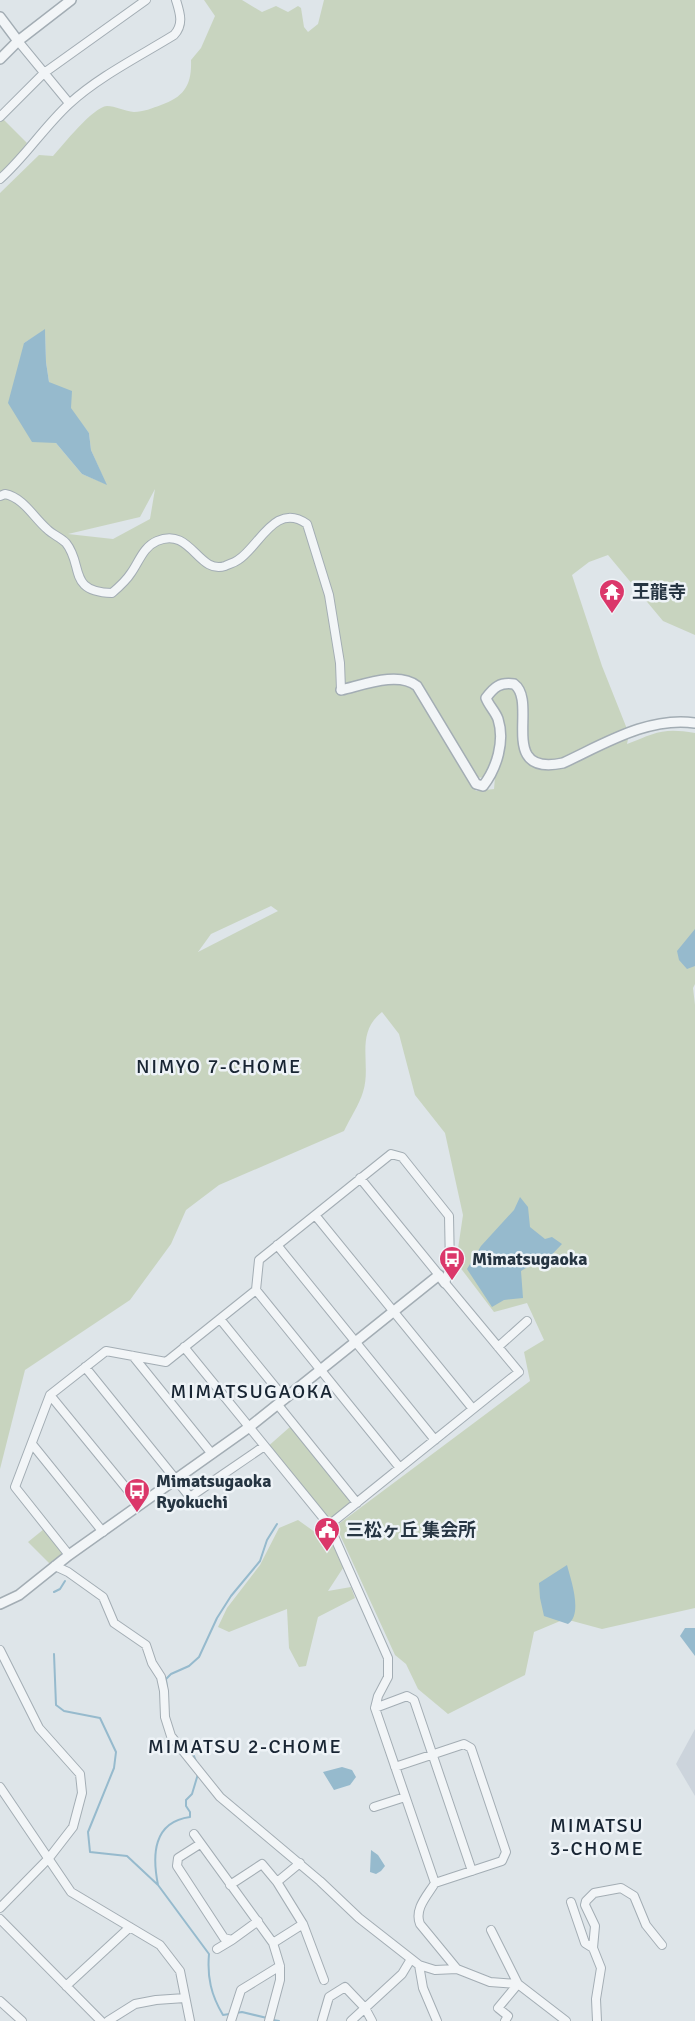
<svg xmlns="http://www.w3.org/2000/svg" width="695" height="2021" font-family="Signika,'Noto Sans JP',sans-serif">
	<rect width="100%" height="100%" fill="#dee5e9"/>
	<path fill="#ccd4dc" d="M695,1729V1796L676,1764Z"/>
	<path fill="#c8d4bf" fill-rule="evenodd" d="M204,0H242L262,12L276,6L288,12L298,6L301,8L304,27L308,32L318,24L324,0H695V635L663,621L608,555L589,562L572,575L602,666L629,734L627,744C655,733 663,727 695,733V984L693,988L695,1005V1608L602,1629L565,1619L534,1632L525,1675L448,1714L418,1689L406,1664L395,1655L336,1526L530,1381L524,1352L544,1340L527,1303L494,1312L456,1262L463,1215L445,1133L415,1095L399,1034L382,1012C354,1034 372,1064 363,1092C359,1105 350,1118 344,1131L219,1185L186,1210L171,1244L130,1300L25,1370L0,1469V193L39,155L53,156C63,145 93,107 107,106C115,106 125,111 134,112C143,112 153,108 161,105C184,97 192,85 191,60L201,48L215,16ZM45,330L46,362L49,382L89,433L91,450L106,484L82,474L56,443L24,343ZM155,489L150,519L113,539L68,534L140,517ZM495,777L494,789L476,791L469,778ZM271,906L278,911L198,952L211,934Z
		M3,119L27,143L15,161L0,174V122Z
		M291,1426L349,1498V1504L331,1520H328L265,1449Z
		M298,1520L333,1545L343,1568L328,1591L351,1587L355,1598L318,1617L306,1666L299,1667L289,1648L287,1609L229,1632L218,1627L227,1608L260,1565L279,1528Z
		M44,1529L62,1551L60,1556L50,1564L28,1542Z"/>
	<path fill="#96bacd" d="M45,329L46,362L49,382L72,391L71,408L89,433L91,450L107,485L82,474L56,443L32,442L8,403L24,343Z
		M695,929V966L687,969L679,960L677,951Z
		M520,1197L528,1207L530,1227L545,1239L552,1237L562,1244L540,1267L531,1265L521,1271L523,1298L504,1300L492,1307L467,1269L481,1246L514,1210Z
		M567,1565C571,1580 583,1614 568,1624L544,1616L540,1598L539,1583Z
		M685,1628H695V1656L680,1636Z
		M342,1767L352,1770L356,1777L350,1785L334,1790L323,1772Z
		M371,1850L378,1855L385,1866L381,1871L376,1874L370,1872Z"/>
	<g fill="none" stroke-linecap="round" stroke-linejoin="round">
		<path stroke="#96bacd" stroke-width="2" d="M54,1592L60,1589L65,1581
			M54,1654L56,1705L64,1711L100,1718L116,1752L114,1768L88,1832L90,1852L127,1856L158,1885L209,1954C207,1977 211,1995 223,2015L242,2012L267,2018
			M167,1690L166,1679L171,1674L189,1666L199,1657L217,1618L231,1596L260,1561L267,1540L277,1524
			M187,1750L194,1756L199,1769
			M158,1885C152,1855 153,1822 190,1817V1812L186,1806V1800L192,1794L198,1774
			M273,2020L279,2021"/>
		<defs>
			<path id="minor" d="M18,41L69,103
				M0,117L44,73L146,0
				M0,179C25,157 44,127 69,104C98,77 140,56 174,35C184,24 180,13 176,0
				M0,496L5,494C24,498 33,517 47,529C53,535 60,537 66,543C84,565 67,592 112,593C119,587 126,581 131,573C139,562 143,547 157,541C191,526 198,575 225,566C229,564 234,563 238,560C259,547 275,501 307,524L329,595L340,663L341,690
				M360,1178L439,1275
				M315,1215L473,1409
				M277,1245L435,1440
				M256,1290L400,1468
				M220,1319L285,1399
				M184,1347L329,1525L388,1658V1677L378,1696L375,1708L435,1883C427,1896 414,1909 420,1924L457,1969
				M498,1347L527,1321
				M133,1356L212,1454
				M85,1367L190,1497L263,1447
				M50,1395L140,1505
				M278,1405L357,1503
				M32,1444L103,1532
				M69,1555L15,1487L50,1395L106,1351L166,1362L256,1290L259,1260L391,1154L402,1157L449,1216L450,1267L445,1283L519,1372L329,1525
				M55,1566L68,1572L103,1597L114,1623L146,1645L152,1663L161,1677L164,1691L165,1717L171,1736L220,1797L320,1881L359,1918L419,1965L435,1970L457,1969L490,1982L518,1984L566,2021
				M0,1650L39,1728L80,1774L82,1793L73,1827L49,1858L0,1908
				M375,1708L407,1696L414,1700L472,1871
				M395,1767L464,1744L471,1748L506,1852L502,1861L435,1883
				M0,1787L71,1892L160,1945L180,1971L190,2021
				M374,1807L405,1797
				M194,1834L273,1943L280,1966V1980L269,2021
				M200,1844L178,1858L177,1866L224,1938L232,1940L258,1921
				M277,1882L300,1863
				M230,1885L262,1864L277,1882L303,1924L324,1980
				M571,1902L585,1943L593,1948
				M0,1919L101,2021
				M491,1930L518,1984L498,2008L508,2016L505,2021
				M273,1943L303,1924
				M217,1949L232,1940
				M419,1965L423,1988L437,2021
				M66,1986L130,1927
				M0,2001L22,2021
				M108,2021L135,2004L156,2000L185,1998
				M231,2021L241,1990L280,1966
				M322,2021L329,1997L345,1987L365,2008L372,2021
				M351,2021L402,1974L411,1959
				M597,2021L596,1999L601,1968L593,1948L595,1926L585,1905L586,1901L594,1893L621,1888L634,1896L646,1925L662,1945"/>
			<path id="tertiary" d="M0,17L18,41
				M0,59L18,41L71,0
				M341,690C363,685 398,671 417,686L476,784L483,786C497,768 505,741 498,719C495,711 489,706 486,698C494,687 500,682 514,684C539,702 496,777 563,763C604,744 649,716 695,723
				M0,1604L19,1595L69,1555L248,1428L439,1275L445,1283"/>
		</defs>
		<use href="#minor" stroke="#a3adb4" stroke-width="10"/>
		<use href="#tertiary" stroke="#a3adb4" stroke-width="12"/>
		<use href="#minor" stroke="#f2f5f7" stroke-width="8"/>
		<use href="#tertiary" stroke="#f2f5f7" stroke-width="9"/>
	</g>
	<defs>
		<symbol id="temple-pin" viewBox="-11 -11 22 30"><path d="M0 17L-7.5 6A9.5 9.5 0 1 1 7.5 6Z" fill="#db376a" stroke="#eef3f7"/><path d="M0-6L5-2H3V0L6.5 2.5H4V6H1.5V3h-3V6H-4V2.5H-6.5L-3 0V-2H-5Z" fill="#fff"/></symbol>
		<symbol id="bus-pin" viewBox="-11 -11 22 30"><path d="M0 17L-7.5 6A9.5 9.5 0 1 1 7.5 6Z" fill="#db376a" stroke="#eef3f7"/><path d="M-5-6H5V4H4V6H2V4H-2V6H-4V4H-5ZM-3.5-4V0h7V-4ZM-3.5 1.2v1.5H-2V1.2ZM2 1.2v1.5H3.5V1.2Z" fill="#fff"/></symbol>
		<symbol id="civic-pin" viewBox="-11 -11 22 30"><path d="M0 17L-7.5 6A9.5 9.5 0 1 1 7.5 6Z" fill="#db376a" stroke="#eef3f7"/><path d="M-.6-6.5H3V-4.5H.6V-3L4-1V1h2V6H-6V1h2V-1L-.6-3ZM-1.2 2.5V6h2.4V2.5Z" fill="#fff"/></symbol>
	</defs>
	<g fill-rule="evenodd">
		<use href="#temple-pin" x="597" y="577" width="30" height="40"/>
		<use href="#bus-pin" x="437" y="1244" width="30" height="40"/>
		<use href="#bus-pin" x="122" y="1476" width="30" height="40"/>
		<use href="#civic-pin" x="312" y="1515" width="30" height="40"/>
	</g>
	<g text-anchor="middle" stroke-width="5" stroke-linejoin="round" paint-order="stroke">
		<g font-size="18" font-weight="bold" fill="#263542" stroke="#eef3f7" text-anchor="start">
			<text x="632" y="598">王龍寺</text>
			<text x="472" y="1265">Mimatsugaoka</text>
			<text x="156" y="1487">Mimatsugaoka<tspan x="156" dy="21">Ryokuchi</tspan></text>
			<text x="346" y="1536">三松ヶ丘 集会所</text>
		</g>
		<g font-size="20" letter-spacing="1.5" fill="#182533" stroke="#eef3f7">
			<text x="219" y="1073">NIMYO 7-CHOME</text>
			<text x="252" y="1398">MIMATSUGAOKA</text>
			<text x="245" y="1753">MIMATSU 2-CHOME</text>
			<text x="597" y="1832">MIMATSU<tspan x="597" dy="23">3-CHOME</tspan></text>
		</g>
	</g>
</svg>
